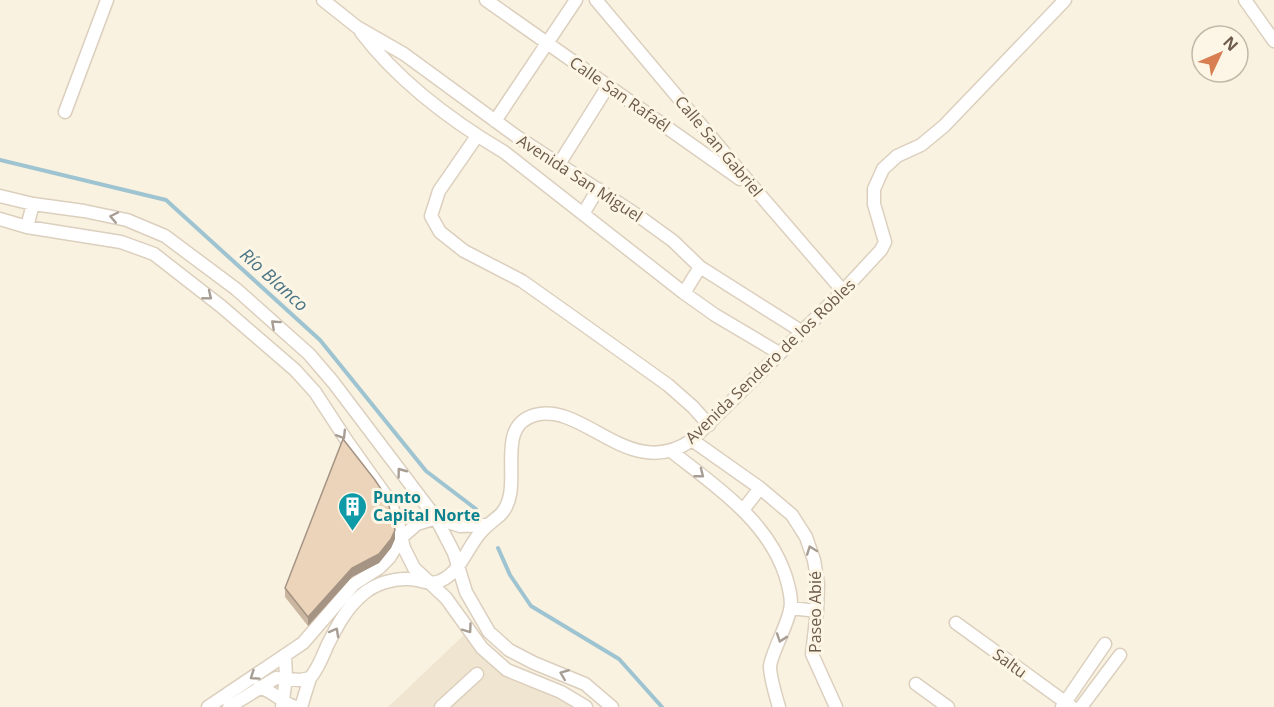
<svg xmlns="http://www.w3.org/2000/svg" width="1274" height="707" font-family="'Open Sans',sans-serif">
	<rect width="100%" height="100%" fill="#f9f2e1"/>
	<path fill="#f0e5d0" d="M466,633L482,652L583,707H388Z"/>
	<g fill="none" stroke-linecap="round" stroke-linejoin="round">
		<path stroke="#9fc4d1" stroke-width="4" d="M0,160L166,200L320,340L426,471L476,509
			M498,548L510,575L531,606L619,659L662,707"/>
		<defs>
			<path id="minor" d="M323,0L357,27L404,54L516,136L640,217L673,241L700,267L801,331
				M486,0L740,179
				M596,0L754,188L843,291
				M1245,0L1274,41
				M361,32C399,82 450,120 504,152L684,293L715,315L779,353
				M65,112L107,0
				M495,121L576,0
				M477,136L439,191L431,216L440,232L464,251L522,281L570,315L668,385L693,407L709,425
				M559,164L608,86
				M0,196L33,204L84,211L127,220L165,236L236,289L309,354L333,382L436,518L454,553L466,592L489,632L509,650L534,663L585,684L612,707
				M583,214L598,189
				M0,219L27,227L121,242L154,254L222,307L295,370L315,392L347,441L389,500L398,523L404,548L414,568L446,598L482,648L507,670L561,692L586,707
				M27,227L33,204
				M684,293L700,267
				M692,440L760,488L792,515L806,537L814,560L818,584L817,611L812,654L836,707
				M671,451C715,486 766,519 785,574C788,584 793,599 790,610C787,626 772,652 770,666C770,676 776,697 779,707
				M743,510L760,488
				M791,608L817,611
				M956,623L1072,707
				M916,684L948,707
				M259,687C273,691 281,702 295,707
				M208,707L303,643L354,584L379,568L389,558L402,537L417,524L436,518L460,526L486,525
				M229,707L276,678L300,680L310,678C318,669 322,658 327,646C336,628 346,608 363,594C375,584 393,578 409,579C420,579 429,586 440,581C460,573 467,548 480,533C486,526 493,521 500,515C527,489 491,427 535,415C585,402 630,483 692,440L843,291L881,250L885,242L874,204V189L883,169L897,156L921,145L944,126L1065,0
				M282,707L286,678L285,656
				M301,707L310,678
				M441,707L477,674
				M1062,707L1105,644
				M1081,707L1120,655"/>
		</defs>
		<use href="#minor" stroke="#dccfbe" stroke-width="15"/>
		<use href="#minor" stroke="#fff" stroke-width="12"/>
	</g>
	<path fill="#cbb6a1" d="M395,539L391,548L379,563L352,577L308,626L285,597V588Z"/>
	<path fill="#a59483" d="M395,530V539L391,548L379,563L352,577L308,626V617L352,568Z"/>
	<path fill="#ecd4bb" stroke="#a59483" stroke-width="1.5" d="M343,439L375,480L387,498L395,530L391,539L379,554L352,568L308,617L285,588Z"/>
	<defs><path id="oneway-chevron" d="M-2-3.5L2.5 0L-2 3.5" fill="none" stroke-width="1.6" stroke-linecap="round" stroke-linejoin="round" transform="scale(1.5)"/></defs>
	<g stroke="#a79d93">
		<use href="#oneway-chevron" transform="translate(114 217) rotate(-168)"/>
		<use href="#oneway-chevron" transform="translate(208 296) rotate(39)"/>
		<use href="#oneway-chevron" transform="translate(275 324) rotate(-138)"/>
		<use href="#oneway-chevron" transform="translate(342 435) rotate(58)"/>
		<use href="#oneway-chevron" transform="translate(401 472) rotate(-127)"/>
		<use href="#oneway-chevron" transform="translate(700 474) rotate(38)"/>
		<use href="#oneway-chevron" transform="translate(811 550) rotate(-110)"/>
		<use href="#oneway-chevron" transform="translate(468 629) rotate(54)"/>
		<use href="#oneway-chevron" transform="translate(335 632) rotate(-61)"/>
		<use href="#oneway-chevron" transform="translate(781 638) rotate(109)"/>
		<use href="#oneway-chevron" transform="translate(564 674) rotate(-158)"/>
		<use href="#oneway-chevron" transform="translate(254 676) rotate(146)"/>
	</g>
	<defs>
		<symbol id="building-pin" viewBox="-11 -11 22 30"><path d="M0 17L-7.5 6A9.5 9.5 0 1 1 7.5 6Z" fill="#0f9aa8" stroke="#fdf6e6"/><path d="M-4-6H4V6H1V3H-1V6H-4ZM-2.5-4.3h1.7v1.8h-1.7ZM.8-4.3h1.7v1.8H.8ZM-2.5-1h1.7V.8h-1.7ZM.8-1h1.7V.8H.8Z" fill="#fff"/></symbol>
	</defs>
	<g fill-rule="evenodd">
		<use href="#building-pin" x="336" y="490" width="33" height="45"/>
	</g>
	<g text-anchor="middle" stroke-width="6" stroke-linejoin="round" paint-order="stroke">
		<g font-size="16" fill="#6d5b4b" stroke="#fdf6e6">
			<text transform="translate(620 94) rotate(35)" y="6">Calle San Rafaél</text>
			<text transform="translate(719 146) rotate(50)" y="6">Calle San Gabriel</text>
			<text transform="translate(580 178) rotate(33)" y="6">Avenida San Miguel</text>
			<text transform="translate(770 361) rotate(-44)" y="6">Avenida Sendero de los Robles</text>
			<text transform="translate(815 612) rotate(-90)" y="6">Paseo Abié</text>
			<text transform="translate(1010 663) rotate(36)" y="6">Saltu</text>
		</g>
		<g font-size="16" font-weight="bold" fill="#0d838f" stroke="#fdf6e6" text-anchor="start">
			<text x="373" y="503">Punto<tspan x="373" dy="18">Capital Norte</tspan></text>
		</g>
		<g font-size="18" font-style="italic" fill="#4b7585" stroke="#fdf6e6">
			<text transform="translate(274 280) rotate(42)" y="6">Río Blanco</text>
		</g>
	</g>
	<g transform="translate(1220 54) rotate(46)"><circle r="28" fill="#fdf6e6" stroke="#c3b8a8" stroke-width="1.5"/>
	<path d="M0-4.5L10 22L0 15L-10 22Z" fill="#d87e51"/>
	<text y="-9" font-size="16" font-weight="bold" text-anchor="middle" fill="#6d5b4b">N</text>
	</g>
</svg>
